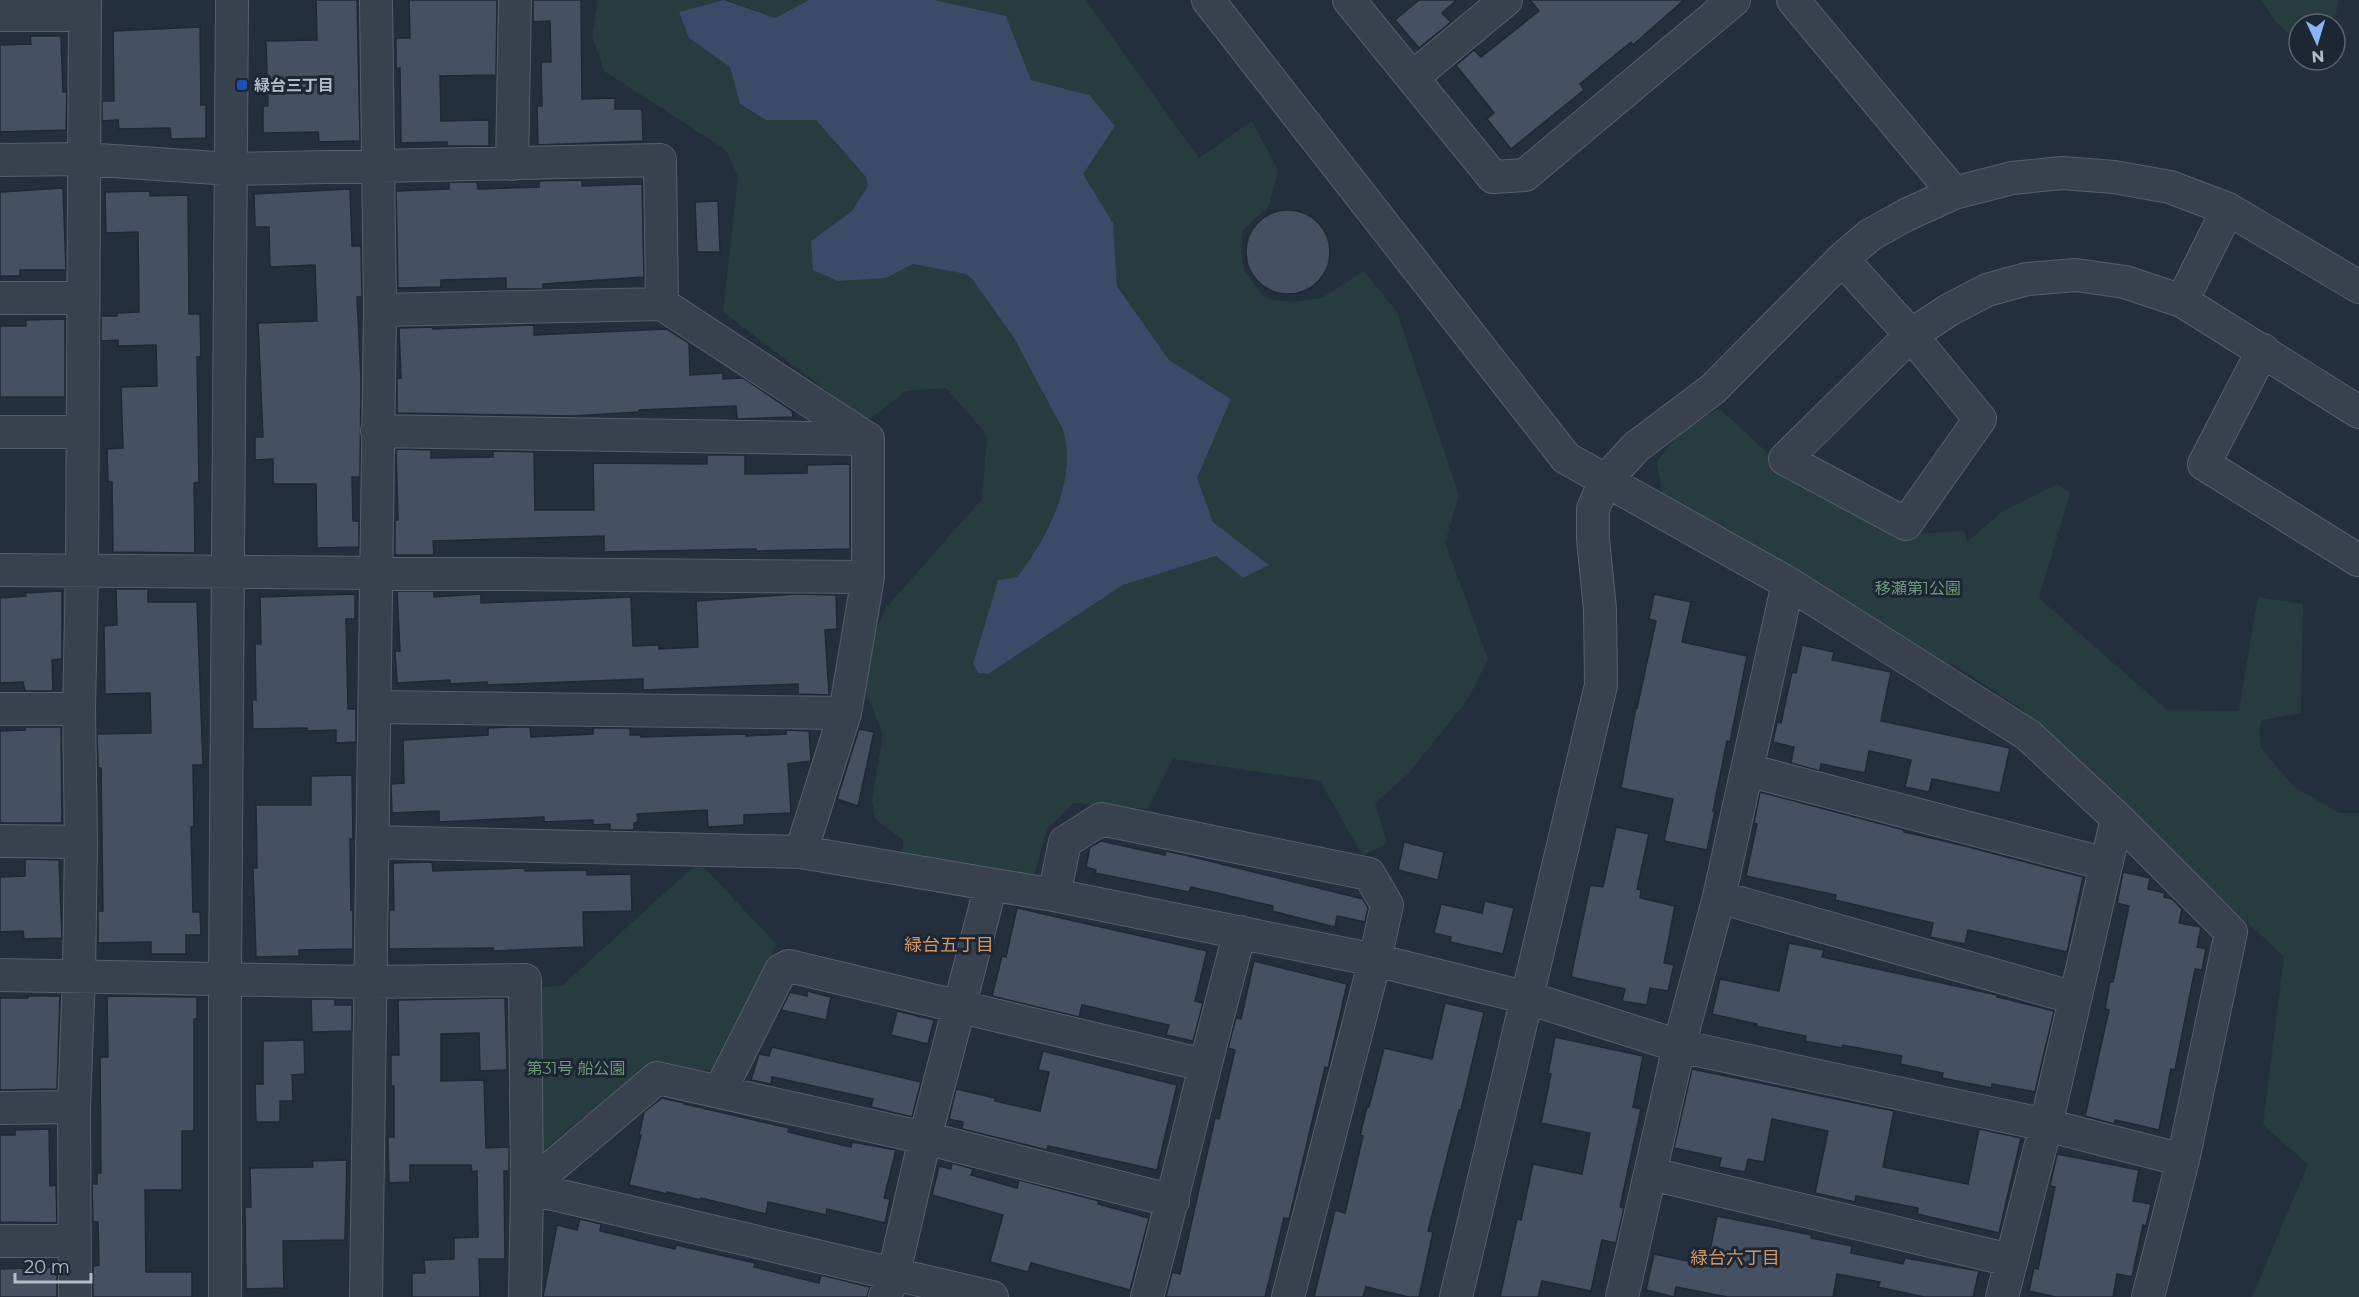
<svg xmlns="http://www.w3.org/2000/svg" width="2359" height="1297" font-family="Montserrat,'Noto Sans JP',sans-serif">
	<rect width="100%" height="100%" fill="#242f3e"/>
	<path fill="#263c3f" d="M598,0H724L679,12L689,38L730,67L740,104L766,120H816L866,177L868,186L852,211L811,241L886,278L913,264L966,274L973,280L1014,338L1063,430C1078,479 1047,539 1017,577L998,580L973,664L978,673L988,674L1123,585L1217,556L1243,578L1269,565L1213,522L1197,478L1231,399L1169,360L1117,285L1113,223L1083,174L1089,95L1031,80L1006,16L934,0H1086L1199,158L1252,121L1278,170L1269,206L1243,230L1241,250L1244,270L1262,295L1273,300L1292,302L1322,298L1364,271L1397,312L1459,495L1445,543L1488,659L1468,699L1408,774L1375,803L1387,843L1363,856L1320,781L1173,759L1148,809L1074,803L1047,829L1034,876L902,854L903,840L875,819L872,801L883,735L863,684L865,656L885,609L982,499L987,435L946,388L906,391L867,421L723,312L738,176L726,150L604,71L592,36Z
		M728,0H809L775,18Z
		M2261,0H2338L2336,15L2323,24H2299V36H2291L2276,22Z
		M1719,408L1772,457L1914,534L1964,531L1967,542L2003,511L2057,484L2070,493L2039,598L2167,710L2239,711L2258,597L2303,604L2301,713L2262,720L2259,729L2261,748L2294,787L2339,813H2359V1297H2252L2308,1164L2263,1125L2284,957L2019,707L1951,663L1949,667L1663,497L1657,462L1681,432Z
		M699,862L776,944L719,1071L657,1069L637,1074L538,1154L540,988L563,985Z"/>
	<path fill="#394c67" d="M724,0L775,18L809,0H934L1006,16L1031,80L1089,95L1115,126L1083,174L1113,223L1117,286L1169,360L1231,399L1197,478L1213,522L1269,565L1243,578L1216,556L1123,585L988,674L978,673L973,664L998,580L1017,577C1047,539 1078,479 1063,430L1014,338L973,280L966,274L913,264L886,278L838,281L813,270L811,241L852,211L868,186L866,177L816,120H766L740,104L730,67L689,38L679,12Z"/>
	<path fill="#455162" stroke="#1f2835" stroke-width="1.5" d="M316,0H357L360,141L319,142L318,132L263,133V106H268L266,41L317,40Z
		M409,0H497L496,75L440,76L441,121L489,120V146H447V142L401,143L400,68H396V38H410Z
		M533,0H581L582,99L615,98V109H642L643,141L538,145L537,106H542L541,62H551L550,21L533,22Z
		M1419,0H1457L1442,13L1451,22L1419,48L1395,20Z
		M1530,0H1684L1633,45L1631,42L1580,84L1584,90L1511,149L1487,119L1494,113L1456,65L1474,50L1481,57L1539,11Z
		M200,27L201,105H206V138L171,139L170,128L119,129L118,120L102,121V101H114L113,31Z
		M30,36H61L63,92H67L66,130L0,132V45L31,44Z
		M582,180V186L642,184L644,277L543,284V289H506V278L441,280V287L398,288L396,191L449,189V182H477L478,189L539,187V181Z
		M63,188L66,270H20V276H0V192Z
		M350,189L352,246H361L362,297H357L361,379L360,477H352L353,521H359V547L317,548L316,484H273V459L255,460V437H263L258,323L317,321L315,265L270,267L269,227H255L254,194Z
		M150,191V196L188,195L189,314H200L201,357H197L199,482L194,483L195,553L113,552L112,482H108L107,449L123,448L121,387L157,386L156,345L118,346V340L101,341V316H117V313L139,312L138,232L106,233L105,192Z
		M718,201L720,252H697L695,202Z
		M1246 252a42 42 0 1 1 84 0a42 42 0 1 1-84 0Z
		M65,319V397H0V326H26V320Z
		M534,325V335L667,329L689,343L690,375L723,373V379L743,378L792,411L793,417L737,419L736,406L639,410V412L573,416L397,413V378H401L399,328L433,327V329Z
		M396,449L431,450V458L493,457V451L534,452L535,510H594L593,463L707,464V455H745V474L807,473V465L850,464V549L756,551V549L604,552V536L433,541L434,555H395V520H398Z
		M116,589H148V602H197L203,765H193L194,827H191L193,912H200L201,935H186V954H151V942L98,943V911H103L101,768H98L97,734L151,733L150,693L105,694L104,626L117,625Z
		M62,591V659L52,660L53,691H25L23,682L0,683V598L26,596L25,593Z
		M397,591H434V597L481,594V603L631,597L633,646L659,645V649L698,647L696,601L796,594L836,595L837,629L825,630L829,695L798,694V684L643,690V679L487,685V682L450,684V680L397,683L395,651H400Z
		M355,594V619H346L348,709H356V742L336,743V730L307,731V728L253,729L252,700H256L255,644H261L260,597Z
		M1654,594L1691,602L1682,642L1747,656L1730,742L1727,741L1713,811H1715L1707,850L1664,841L1673,799L1621,788L1636,707L1637,708L1656,621L1649,619Z
		M1802,645L1834,652L1832,660L1891,672L1881,721L2010,748L2000,793L1932,779L1929,792L1905,787L1911,760L1869,751L1865,773L1821,764L1820,771L1791,763L1794,747L1773,742L1777,722L1781,723L1792,672L1796,673Z
		M25,727H61L62,823H0V731L25,730Z
		M510,727H530L531,737L593,734V728H630V735H641V737L746,734V736L786,734V730L809,731L811,761L788,764L791,813L744,815V825L708,827L707,810L637,814L638,822L634,823V830H610V824L593,825V820L544,822V817L439,822V811L392,813L391,784L404,783L403,740L488,735V728Z
		M859,729L874,732L858,806L837,799Z
		M352,775L353,839H350L351,910H353V949L299,950V956L256,957L253,868H257L256,805H311V776Z
		M1760,792L1904,830V832L1957,844L2083,877L2067,952L1968,930L1965,944L1930,937L1933,923L1835,900L1836,895L1746,876L1757,824L1754,823Z
		M1616,827L1649,834L1637,889L1641,890L1640,898L1675,906L1664,963L1674,965L1668,991L1650,988L1647,1005L1622,1001L1625,989L1571,977L1590,885L1603,887Z
		M1101,841L1165,855L1166,851L1189,856L1363,899L1368,908L1365,922L1337,916L1335,927L1272,911L1273,906L1213,892L1191,887L1189,892L1095,873L1096,870L1086,867L1090,847Z
		M1404,842L1444,852L1438,880L1398,870Z
		M25,859L59,860L62,938L24,939L23,931L0,932V877L25,876Z
		M432,862L433,871L525,868V871L587,870V875L631,874L632,911L583,912L584,947L493,951V948L389,949V910H394L393,863Z
		M2123,872L2150,878L2148,889L2165,893L2164,897L2172,899L2182,909L2179,923L2201,927L2197,947L2206,949L2202,970L2195,969L2175,1070L2171,1069L2159,1130L2115,1120L2114,1124L2085,1116L2109,1010L2105,1009L2110,982H2113L2129,906L2117,903Z
		M1485,901L1514,908L1503,954L1450,942L1451,937L1434,933L1441,904L1482,913Z
		M1017,908L1207,951L1195,1001L1203,1003L1193,1041L1166,1035L1169,1025L1082,1005L1079,1017L992,996L1002,956L1006,957Z
		M1789,943L1824,950L1822,957L1997,995V997L2054,1011L2035,1092L1992,1084V1088L1942,1078L1943,1073L1900,1064L1902,1056L1843,1045L1842,1048L1805,1041L1806,1036L1756,1026L1757,1024L1712,1014L1720,979L1779,991Z
		M1254,961L1347,984L1328,1068L1325,1067L1289,1219L1284,1218L1265,1297H1166L1172,1272L1180,1274L1215,1118L1219,1119L1235,1050L1228,1048L1236,1018L1241,1019Z
		M807,991L831,997L826,1020L781,1010L790,992L807,996Z
		M28,996H60L57,1089L0,1090V998H28Z
		M107,996L197,997V1019H194V1131H182V1190H145L146,1272H192V1297H93V1266L99,1265L98,1222H93L92,1184H97V1173H101L100,1057H108Z
		M505,998L507,1070L480,1071L479,1033L441,1034V1081L484,1080L486,1148L509,1147V1171H504L505,1259H479L480,1297H412V1273H425L424,1260L454,1259V1238L478,1237L477,1171L472,1172L471,1165H410V1182L389,1183L388,1137H394V1086H391V1055H399L398,1000Z
		M311,999H335V1005H352V1031L312,1032Z
		M1445,1003L1484,1012L1461,1110H1459L1428,1231L1433,1232L1419,1297H1409L1366,1287L1363,1297H1314L1335,1210L1345,1213L1363,1136L1360,1135L1367,1107H1369L1384,1048L1432,1059Z
		M897,1011L934,1020L928,1044L891,1035Z
		M1555,1037L1643,1056L1633,1107L1641,1109L1620,1207L1624,1208L1616,1243L1602,1240L1591,1291L1542,1281L1538,1297H1500L1517,1219L1521,1220L1533,1164L1582,1174L1590,1133L1541,1123L1551,1074H1548Z
		M304,1040L305,1074L292,1075L293,1101H280V1122H256L255,1084H263V1041Z
		M772,1047L921,1082L912,1117L871,1107L873,1099L772,1077L771,1084L751,1080L759,1054L769,1056Z
		M1043,1051L1177,1085L1157,1170L1048,1146L1047,1150L962,1129L963,1122L949,1119L956,1089L995,1098V1101L1040,1111L1049,1072L1038,1070Z
		M1692,1069L1894,1111L1883,1167L1968,1184L1979,1129L2021,1138L1999,1233L1917,1214L1918,1208L1856,1196L1855,1202L1815,1193L1828,1131L1772,1119L1764,1162L1748,1159L1745,1172L1719,1167L1721,1158L1674,1148Z
		M662,1098L684,1103V1104L789,1128L788,1132L851,1147L852,1142L896,1150L884,1198L890,1199L885,1223L827,1209L826,1215L768,1202L766,1214L701,1198V1200L667,1192V1194L629,1185L641,1135H639L644,1112Z
		M49,1129L50,1186L56,1185L57,1223L0,1222V1135H15V1130Z
		M2057,1154L2139,1170L2133,1201L2151,1204L2146,1226L2143,1225L2132,1277L2117,1274L2113,1297H2056L2029,1291L2034,1268L2038,1269L2055,1187L2050,1186Z
		M347,1160L345,1240L283,1241L284,1288L246,1289L245,1207H251L250,1168L313,1167L312,1161Z
		M952,1163L973,1169L971,1175L1017,1188L1019,1180L1099,1201L1098,1204L1149,1218L1130,1290L1031,1263L1028,1272L990,1262L1003,1215L932,1195L939,1166L951,1169Z
		M1717,1216L1812,1235L1811,1238L1852,1246L1851,1253L1903,1264L1905,1258L1979,1271L1973,1297H1924L1878,1287L1880,1282L1837,1274L1833,1297H1727L1676,1287L1674,1297L1646,1290L1654,1254L1707,1265Z
		M580,1219L601,1224L600,1231L675,1249L676,1245L755,1263L754,1267L819,1283L821,1275L870,1287L867,1297H543L557,1225L577,1230Z
		M57,1267V1297H0V1269Z"/>
	<g fill="none" stroke-linecap="round" stroke-linejoin="round">
		<defs>
			<path id="minor" d="M1349,0L1493,177L1525,175L1734,0
				M1793,0L1954,193
				M0,15H85
				M1413,77L1506,0
				M0,160L84,159L230,169L660,160L662,304L868,439V577L845,713L801,852L1054,895L1375,960L1528,998L1679,1046L2046,1125L2183,1160L2231,932L2117,818L2028,735L1788,583L1566,458L1208,0
				M512,164L515,0
				M1842,259L1911,335L1980,419L1906,524L1785,459L1911,335L1949,310L1987,290L2027,279L2076,275L2125,282L2182,301L2359,412
				M0,298H82
				M2182,301L2228,209
				M380,310L662,304
				M2263,350L2204,464L2358,560
				M377,431L868,439
				M0,432H81
				M0,570L868,577
				M375,707L845,713
				M0,709H79
				M1747,770L2106,864
				M0,841L81,842
				M372,842L801,852
				M1054,895L1065,842L1101,819L1369,874L1387,905L1375,960L1288,1297
				M1719,897L2075,998
				M0,975L370,982L525,980L527,1188L992,1297
				M720,1091L781,970L789,966L1204,1065
				M0,1108L74,1107
				M1652,1174L2010,1260
				M0,1241H74
				M75,1297L74,1107L79,975L81,842L79,709L82,570L85,0
				M225,1297V980L232,0
				M366,1297L380,310L376,0
				M525,1297L527,1188L657,1078L925,1138L1173,1201
				M885,1297L894,1273L925,1138L991,885
				M1147,1297C1179,1176 1207,1053 1240,932
				M1456,1297L1601,685L1600,609L1593,539V509L1605,481L1636,447L1713,389L1842,259L1870,235L1906,215L1954,193L2012,178L2062,173L2114,177L2170,187L2228,209L2359,287
				M1622,1297L1679,1046L1719,897L1788,583
				M2002,1297L2046,1125L2117,818
				M2148,1297L2183,1160"/>
		</defs>
		<use href="#minor" stroke="#565f6c" stroke-width="34"/>
		<use href="#minor" stroke="#38414e" stroke-width="32"/>
	</g>
	<rect fill="#1a4fb4" stroke="#1d2633" stroke-width="2" x="236" y="79" width="12" height="12" rx="3"/>
	<g text-anchor="middle" stroke-width="6" stroke-linejoin="round" paint-order="stroke">
		<g font-size="16" font-weight="bold" fill="#b4bcc9" stroke="#1d2633" text-anchor="start">
			<text x="254" y="91">緑台三丁目</text>
		</g>
		<g font-size="16" fill="#6b9a76" stroke="#1d2633">
			<text x="1918" y="594">移瀬第1公園</text>
			<text x="576" y="1074">第31号 船公園</text>
		</g>
		<g font-size="18" fill="#d59563" stroke="#1d2633">
			<text x="949" y="951">緑台五丁目</text>
			<text x="1735" y="1264">緑台六丁目</text>
		</g>
	</g>
	<g transform="translate(2317 42) rotate(176)"><circle r="28" fill="#1d2633" stroke="#59626f" stroke-width="1.5"/>
	<path d="M0-4.5L10 22L0 15L-10 22Z" fill="#8ab4f8"/>
	<text y="-9" font-size="16" font-weight="bold" text-anchor="middle" fill="#b4bcc9">N</text>
	</g>
	<path d="M15 1273v9h76v-9" fill="none" stroke="#b4bcc9" stroke-width="3"/>
	<text x="24" y="1273" font-size="18" fill="#b4bcc9" stroke="#1d2633" stroke-width="4.5" paint-order="stroke">20 m</text>
</svg>
